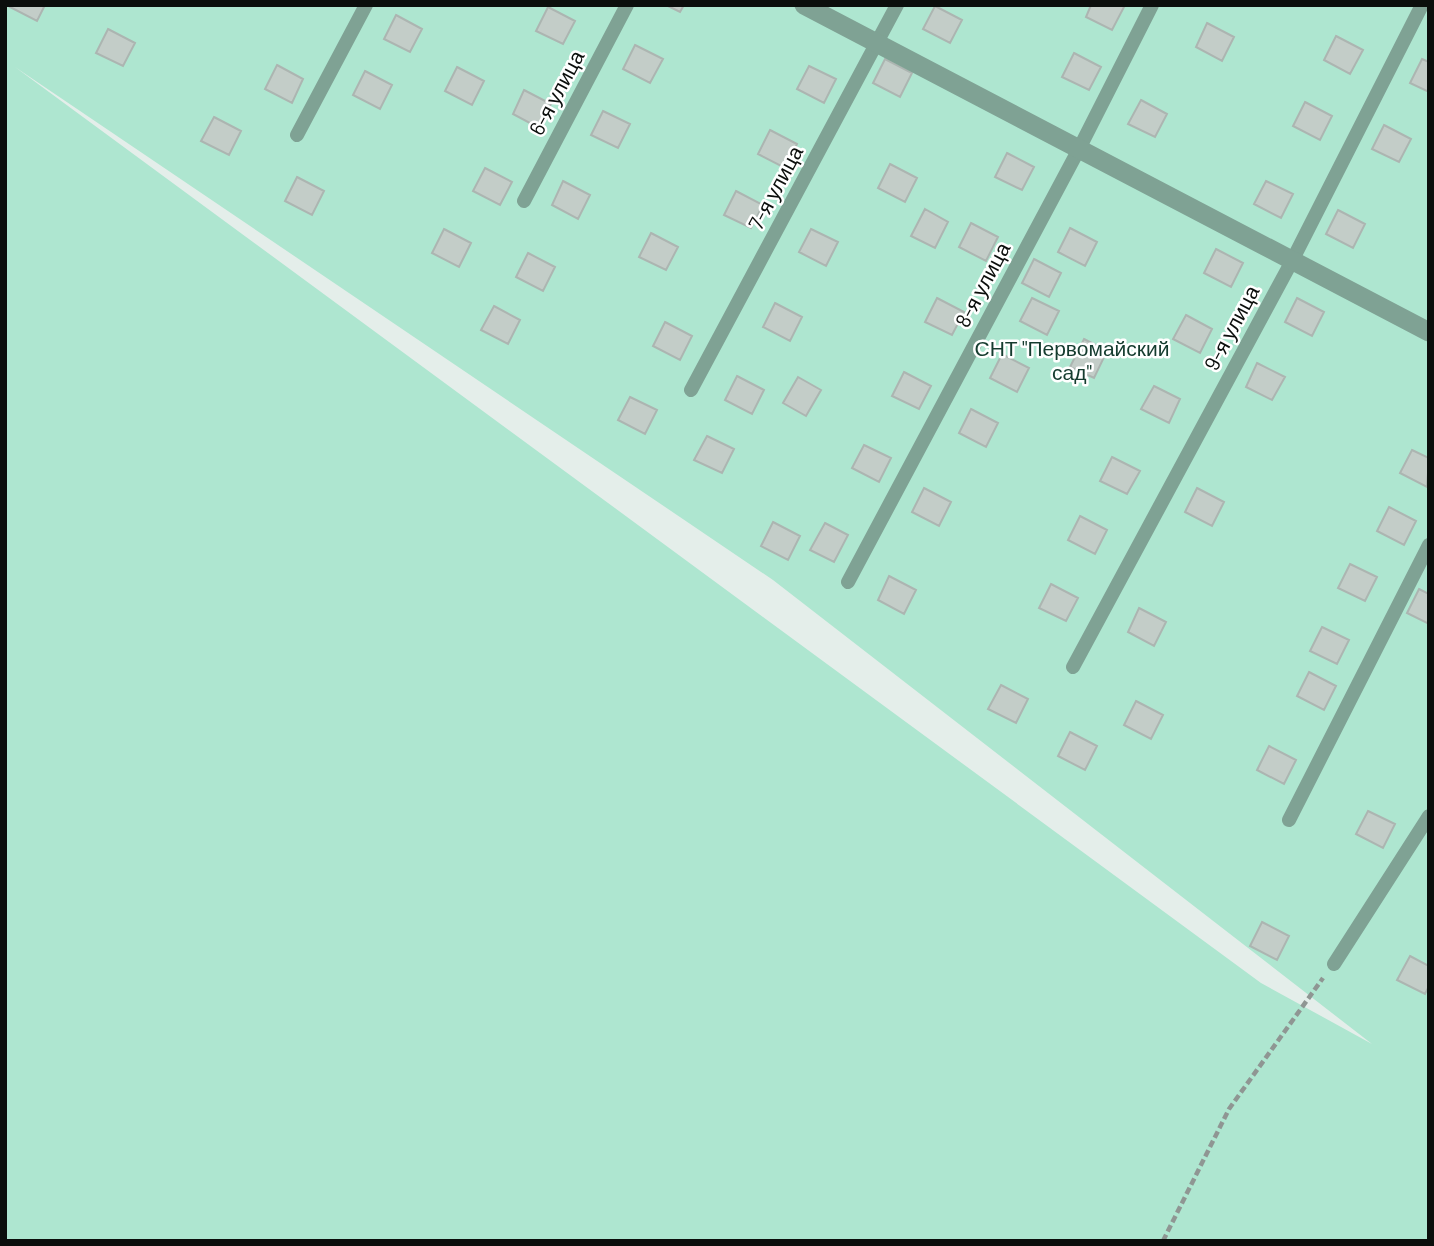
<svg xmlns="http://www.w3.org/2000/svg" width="1434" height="1246" font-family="Barlow,sans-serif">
	<rect width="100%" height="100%" fill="#e4eeea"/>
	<path fill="#aee6d0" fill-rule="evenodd" d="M5,5H1429V1241H5ZM15,67L773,580L1372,1044L1261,983Z"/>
	<path fill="#c3cdc8" stroke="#acb5b1" stroke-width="2" d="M11,5H45L37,21L10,7Z
		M666,5H684L680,12Z
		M1091,5H1122L1124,7L1112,30L1086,17Z
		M935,6L962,20L950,43L923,29Z
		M548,7L575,21L563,44L536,31Z
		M396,15L422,29L410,52L384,39Z
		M1207,23L1234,37L1222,61L1196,47Z
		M108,29L135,43L123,66L96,53Z
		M1336,36L1363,50L1350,74L1324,60Z
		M635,45L663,59L650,83L623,69Z
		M1074,53L1101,67L1089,90L1062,77Z
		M885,59L912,73L900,97L873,83Z
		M1422,59L1429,62V92L1410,83Z
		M277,65L303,79L292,103L265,89Z
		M809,66L836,79L824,103L797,89Z
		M457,67L484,81L472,105L445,91Z
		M365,71L392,85L380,109L353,95Z
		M524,90L551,104L539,128L513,114Z
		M1141,100L1167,114L1155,137L1128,124Z
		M1305,102L1332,116L1320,140L1293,126Z
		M603,111L630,124L618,148L591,135Z
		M214,117L241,131L229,155L201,141Z
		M1384,125L1411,139L1399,162L1372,149Z
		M770,130L797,144L785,168L758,154Z
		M1007,153L1034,167L1022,190L995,177Z
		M890,164L917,178L905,202L878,188Z
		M485,168L512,182L500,205L473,191Z
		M297,177L324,191L312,215L285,201Z
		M563,181L590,195L578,219L552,205Z
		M1266,181L1293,194L1281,218L1254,204Z
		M736,191L763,205L751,228L724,215Z
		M925,209L948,222L935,248L911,236Z
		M1338,210L1365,224L1353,248L1326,234Z
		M971,223L998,237L986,261L959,247Z
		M1070,228L1097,242L1085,266L1058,252Z
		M444,229L471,243L459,267L432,253Z
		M811,229L838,242L826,266L799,252Z
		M651,233L678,247L666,270L639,257Z
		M1216,249L1243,263L1231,287L1204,273Z
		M528,253L555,267L543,291L516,277Z
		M1034,259L1061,273L1049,297L1022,283Z
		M937,298L964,312L952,335L925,322Z
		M1032,298L1059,311L1047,335L1020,321Z
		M1297,298L1324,312L1312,336L1285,322Z
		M775,303L802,317L790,341L763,327Z
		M494,306L520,320L508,344L481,330Z
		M1186,315L1212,329L1200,353L1173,339Z
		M665,322L692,336L680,360L653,346Z
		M1084,339L1107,351L1094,378L1070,367Z
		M1002,354L1029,368L1017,392L990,378Z
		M1257,363L1285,377L1272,400L1246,387Z
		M904,372L931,386L919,409L892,396Z
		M737,376L764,390L752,414L725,400Z
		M798,377L821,390L806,416L783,403Z
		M1154,386L1180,399L1169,423L1141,409Z
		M630,397L657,410L645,434L618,420Z
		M971,409L998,423L986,447L959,433Z
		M707,436L734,449L722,473L694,460Z
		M864,445L891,458L879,482L852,468Z
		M1412,450L1429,458L1427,487L1400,473Z
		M1112,457L1140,471L1127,494L1100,481Z
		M924,488L951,502L939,526L912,512Z
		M1197,488L1224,502L1212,526L1185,512Z
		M1389,507L1416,521L1404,545L1377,531Z
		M1080,516L1107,530L1095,554L1068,540Z
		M773,522L800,536L788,560L761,546Z
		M825,523L848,535L834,562L810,550Z
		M1350,564L1377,577L1365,601L1338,588Z
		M889,576L916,590L904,614L878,600Z
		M1051,584L1078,598L1066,621L1039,608Z
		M1419,589L1429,594V624L1407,613Z
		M1139,608L1166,622L1154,646L1128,632Z
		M1322,627L1349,640L1337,664L1310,651Z
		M1309,672L1336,686L1324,710L1297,696Z
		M1001,685L1028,699L1016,723L988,709Z
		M1136,701L1163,715L1151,739L1124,725Z
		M1070,732L1097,746L1085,770L1058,756Z
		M1269,746L1296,760L1284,784L1257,770Z
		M1368,811L1395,824L1383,848L1356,834Z
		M1262,922L1289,936L1277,960L1250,946Z
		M1410,956L1429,966V986L1425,994L1397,980Z"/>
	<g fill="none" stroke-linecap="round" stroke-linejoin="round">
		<path stroke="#8f9693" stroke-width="4.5" stroke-dasharray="7 3.5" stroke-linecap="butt" d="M1163,1241L1229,1109L1323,978"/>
		<path stroke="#7fa294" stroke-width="14" d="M297,135L366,5
			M524,201L627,5
			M691,390L897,5
			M848,582L1079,149L1152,5
			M1073,667L1292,261L1422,5
			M1289,820L1429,545
			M1334,964L1429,816"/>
		<path stroke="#7fa294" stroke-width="19" d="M804,5L1429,332"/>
	</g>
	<g text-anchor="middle" stroke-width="5" stroke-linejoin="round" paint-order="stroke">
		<g font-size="21" fill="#0b0e0c" stroke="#fff">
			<text transform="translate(557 93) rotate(-62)" y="7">6-я улица</text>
			<text transform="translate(776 188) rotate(-62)" y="7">7-я улица</text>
			<text transform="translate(983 285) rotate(-62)" y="7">8-я улица</text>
			<text transform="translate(1232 328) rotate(-62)" y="7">9-я улица</text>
		</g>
		<g font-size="21" fill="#153c2f" stroke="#fff">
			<text x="1072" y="356">СНТ "Первомайский<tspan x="1072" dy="24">сад"</tspan></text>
		</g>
	</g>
	<rect width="1434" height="1246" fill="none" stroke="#0b0e0c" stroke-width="14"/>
</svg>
